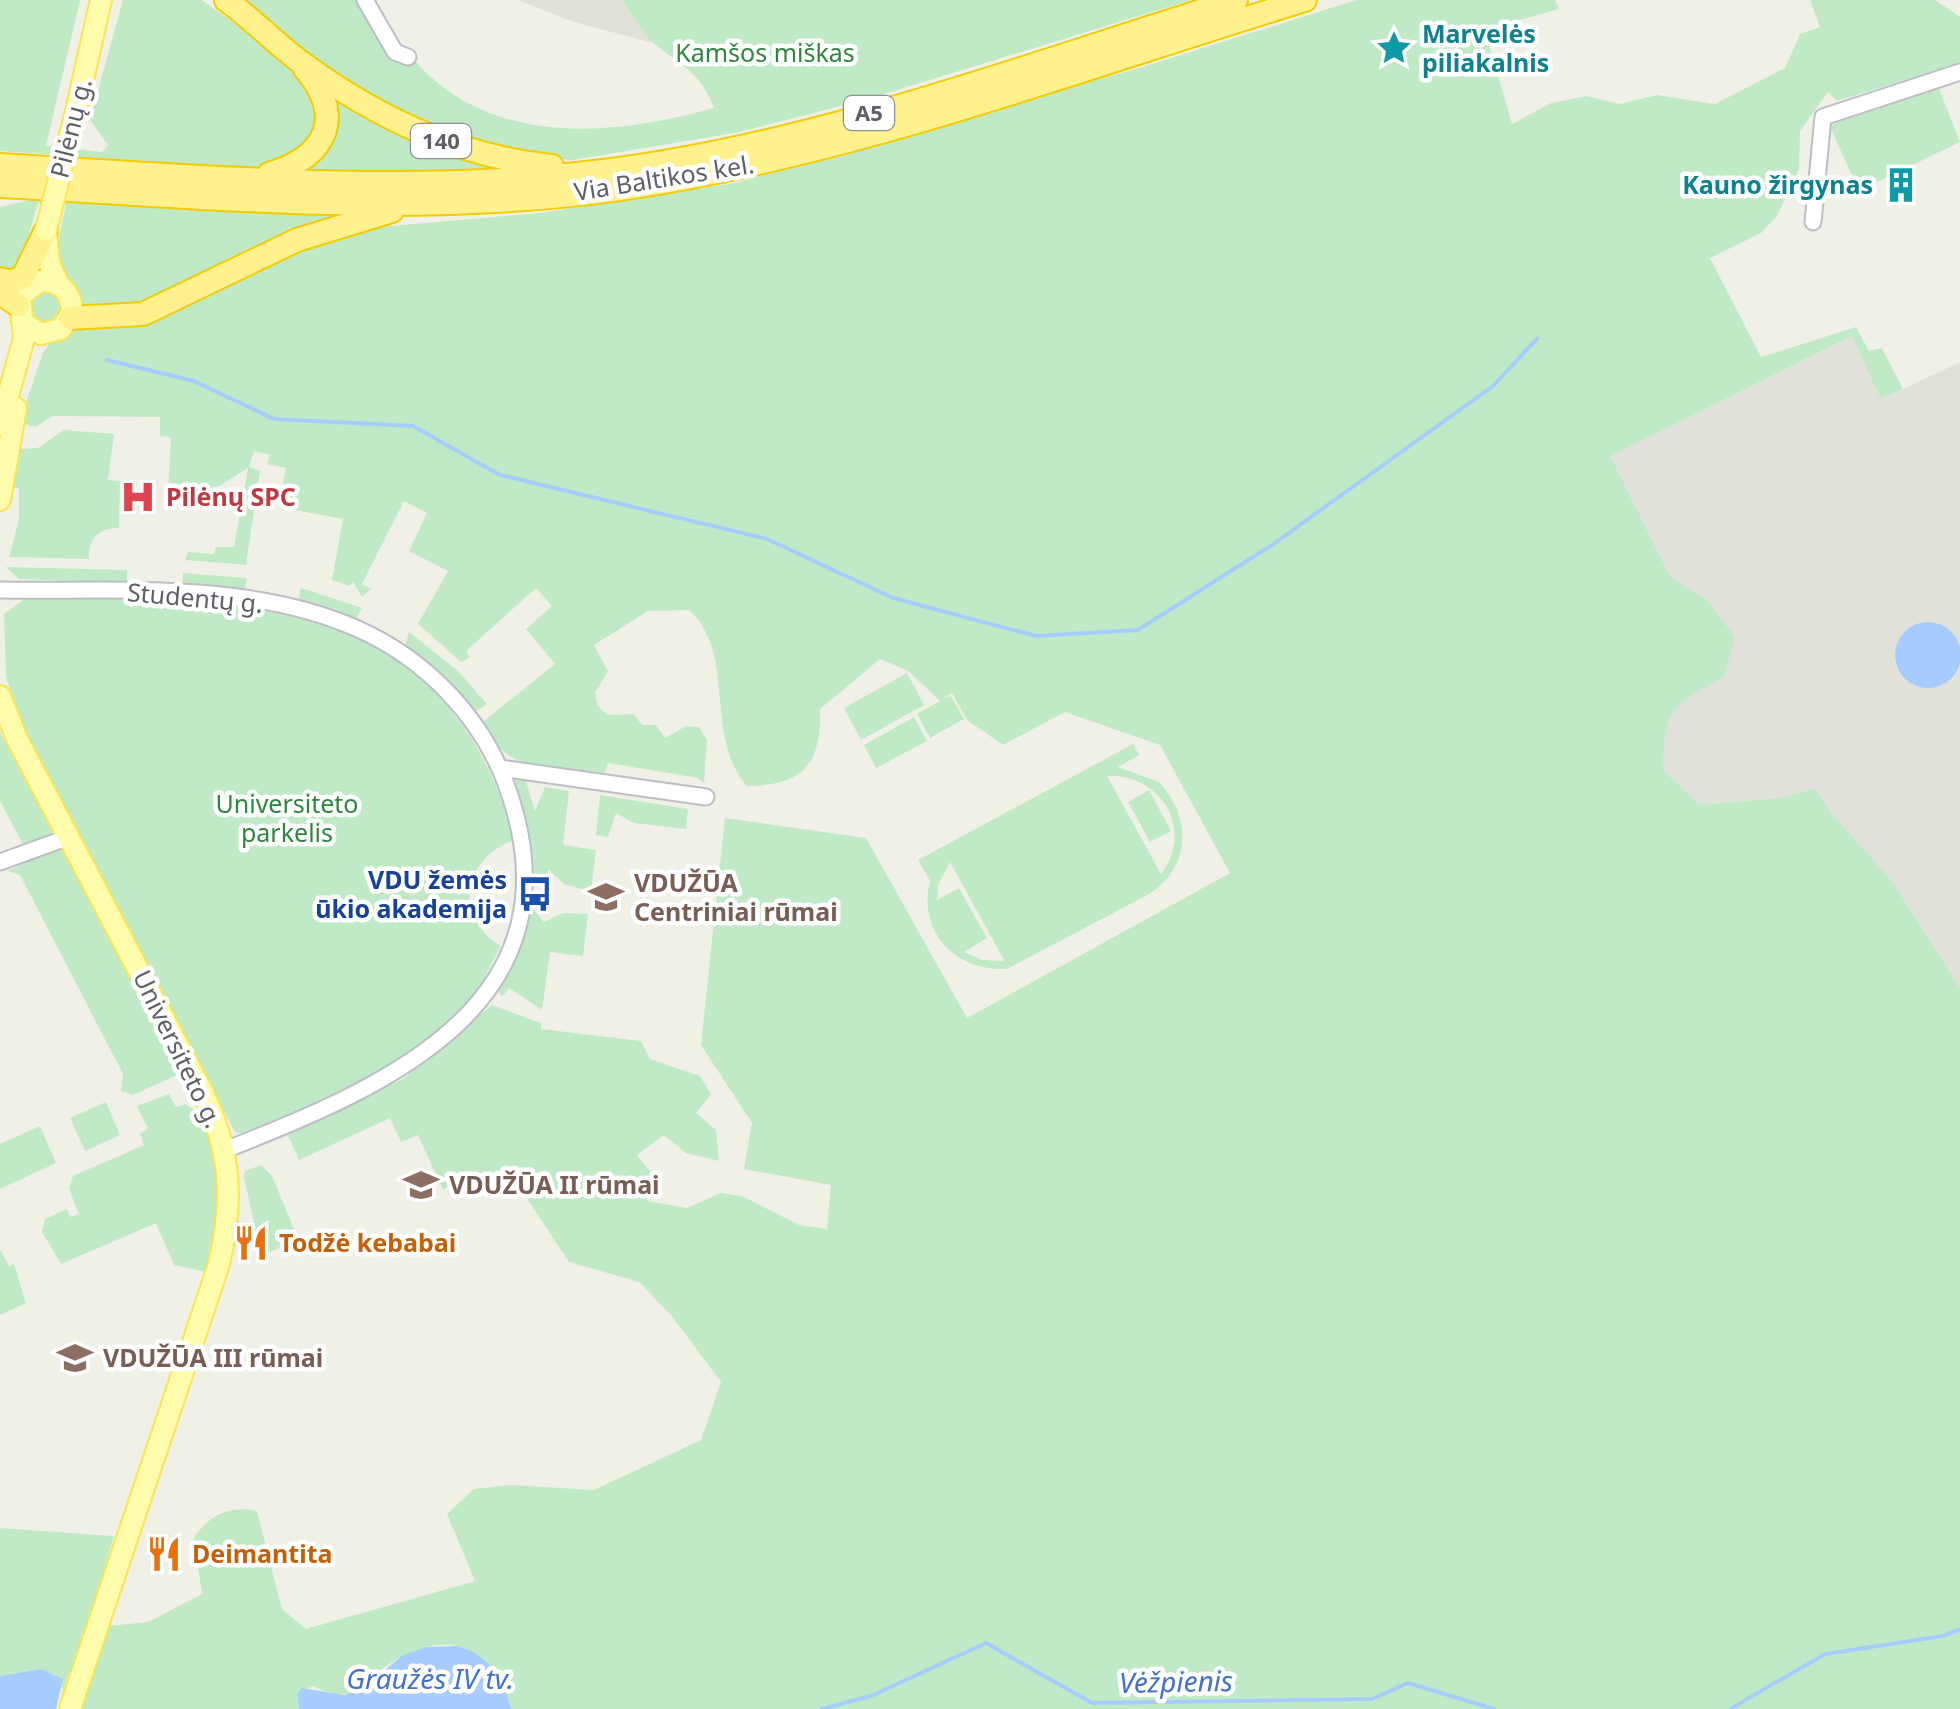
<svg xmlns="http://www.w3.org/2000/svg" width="1960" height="1709" font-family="'Noto Sans',sans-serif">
	<rect width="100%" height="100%" fill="#f1f0e6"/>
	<path fill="#e1e1da" d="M518,0H622L653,43L574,22Z
		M1853,336L1882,399L1960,362V988L1892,881L1832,814L1815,788L1780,798L1699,805L1663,770V734L1678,701L1724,677L1706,599L1670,578L1609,456Z"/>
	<path fill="#c0eac6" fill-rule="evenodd" d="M0,0H80L46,146L102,152L108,145L90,120L123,0H202L286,60L520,170C346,180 173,163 0,151Z
		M247,0H360L401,61L409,65L415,61C493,148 612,136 714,108C700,72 683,67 656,45C642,35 632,14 622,0H1191L868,99L740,132L573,160L535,158L431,131L322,66Z
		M1356,0H1555L1559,9L1485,30L1512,124L1551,103L1587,96L1619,104L1657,95L1715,104L1785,68L1800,34L1820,27L1810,0H1935L1960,17V63L1837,101L1828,92L1800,131L1799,169L1777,216L1761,233L1710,258L1761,357L1856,327L1869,351L1882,348L1903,389L1881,399L1852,336L1610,456L1670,577L1706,599L1735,637L1724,677C1672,705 1664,709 1663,770L1699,805L1780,798L1815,788L1832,814L1892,881L1960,988V1709H512C488,1633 434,1628 374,1675C368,1680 365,1688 357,1691C342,1698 327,1693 313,1686L297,1694L299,1709H79L107,1626L148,1622L202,1594L194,1538C211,1513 229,1506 257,1511L282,1609L306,1629L475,1581L447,1514L474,1489L510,1485L594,1490L701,1440L721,1382L671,1315L639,1282L569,1262L516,1182L498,1170L462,1191L451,1184L443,1190L418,1135L401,1142L390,1118L299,1160L287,1133L403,1079L492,1005L541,1023V1029L641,1041L650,1059L700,1076L711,1094L696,1113L716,1130L719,1161L686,1153L664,1135L637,1155L650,1171L647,1201L687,1208L721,1193L742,1196L799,1225L827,1229L831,1185L744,1169L752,1123L701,1045L725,818L866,838L967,1018L1230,873L1160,745L1065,712L1003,745L967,720L952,693L942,699L951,696L964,719L930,738L917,714L940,701L908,671L880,659L820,709C822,763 803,786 747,786C703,737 738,655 689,610L648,611L594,645L608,671L595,693L598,706L608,715L634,714L642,725H656L665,738L686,726L699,727L707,740L704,783L698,778L608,763L605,773C553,765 507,778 483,722L555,664L526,629L552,606L536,588L466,651L470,657L461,662L418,624L448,571L409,551L427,513L404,501L362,584L371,589L362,597L353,582L350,586L332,580L343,519L279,507L286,468L267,464L270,455L254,451L249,467L260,471L246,565L185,560L188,552L214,554L216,547H234L248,468L195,501L168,492L171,437L160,436V417L53,416L35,427L25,424L21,417L43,353L50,343L80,322L157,320L302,247L357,229L539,213L735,183L1142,67Z
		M1938,86L1960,142L1859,191L1831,129L1833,124Z
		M39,198L353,215L141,308L80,304L55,253L66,205L38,203L20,266L0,274V207Z
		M40,289L57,292L64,308L51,326L33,323L27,301Z
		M64,430L114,434L108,480L120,481L119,528C99,528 88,538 89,559L9,557L19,520V488L13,487L10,458L17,449L38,448Z
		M6,567L127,570V583L19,579Z
		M183,573L247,578L245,590L183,583Z
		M301,588L362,608L356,619L298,601Z
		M27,597C239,598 449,593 514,840C463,859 452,916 501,946C492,961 485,979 475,993C421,1067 326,1100 245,1134L235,1132L22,728L6,677L4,614Z
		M409,632L457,670L487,704L476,711L440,673L405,646Z
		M907,673L924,705L861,740L844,708Z
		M914,717L927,741L876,768L864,745Z
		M0,732L52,831L51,836L25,848L0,801Z
		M1133,744L1139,755L1118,767L1159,782C1191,816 1192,865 1151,893L1007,969C957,972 917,933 930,881L918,860ZM1107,776C1161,773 1195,830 1161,874ZM950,862L1004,960L1003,961L982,960L964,952L987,938L959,888L937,900L938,885Z
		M524,775L535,811L545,787L569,791L563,845L596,850L591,892L564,884L549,870L543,880L534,881L527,824L514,782Z
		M1149,790L1171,831L1150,842L1128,802Z
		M600,795L688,809L686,829L634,823L616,813L608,837L596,835Z
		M62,846L181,1073L133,1095L121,1091L123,1074L20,875L8,871Z
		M534,910L544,922L563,913L588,914L583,956L550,952L542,1010L509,988L502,997L497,989L530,912Z
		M169,1094L176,1107L185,1104C242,1135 221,1223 207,1272L174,1265L156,1223L61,1264L42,1232L45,1219L67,1209L70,1217L79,1214L69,1189L73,1176L144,1145L140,1134L148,1129L137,1106Z
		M106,1102L120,1135L85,1151L70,1118Z
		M40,1126L56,1163L0,1189V1144Z
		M261,1165L272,1176L299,1241L261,1255L244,1177L245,1171Z
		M0,1249L9,1266L14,1264L26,1303L0,1315Z
		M0,1528L114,1536L75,1669L70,1670L58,1709L63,1688L41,1669L0,1676Z"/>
	<path fill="#a7ccff" d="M1895 655a33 33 0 1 1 66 0a33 33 0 1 1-66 0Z
		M458,1646C490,1655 501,1678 512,1709H299L297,1694L302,1688L344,1695L361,1690L403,1655L426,1647Z
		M41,1669L63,1679L56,1709H0V1676Z"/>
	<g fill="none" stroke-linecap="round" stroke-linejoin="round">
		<path stroke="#a7ccff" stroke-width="4" d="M107,360L194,381L274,419L413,426L500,475L767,539L893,598L1036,636L1138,630L1272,545L1493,386L1537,339
			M822,1709L871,1696L986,1643L1092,1703L1372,1699L1408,1683L1494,1709
			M1730,1709L1825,1654L1943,1636L1960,1629"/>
		<defs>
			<path id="minor" d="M365,0L395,52L408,57
				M1813,222L1823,117L1960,72
				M0,590C118,592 248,580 358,629C425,659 480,715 506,784C586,1001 391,1085 225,1150
				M500,768L706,797
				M0,862L69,837"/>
			<path id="major" d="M76,111L101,0
				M46,230L49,263L58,283
				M0,425L24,338L20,296L40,281C60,281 71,291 72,311L61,329L41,334L22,322
				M0,500L16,408
				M0,696L17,739L203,1093C231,1151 234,1201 219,1264L70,1709"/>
			<path id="highway" d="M226,0C251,18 273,41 298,60C375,117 456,156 552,166
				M0,165C200,176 403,196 603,171C819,144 1029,64 1236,0
				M269,174C326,157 346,118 305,69
				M0,186C208,197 420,219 627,188C858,153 1082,68 1305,0
				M0,279L11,282L23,277L46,230
				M0,293L18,305
				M70,318L143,314L297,240L392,211"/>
		</defs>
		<use href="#minor" stroke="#bdbec5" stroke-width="19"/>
		<use href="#major" stroke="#fce453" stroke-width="24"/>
		<use href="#highway" stroke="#f6cb00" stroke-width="26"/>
		<use href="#minor" stroke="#fff" stroke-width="15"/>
		<use href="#major" stroke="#fffdac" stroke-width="20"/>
		<use href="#highway" stroke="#fff28e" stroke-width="22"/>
		<defs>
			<path id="major-bridge" d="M46,230L76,111"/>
		</defs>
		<use href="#major-bridge" stroke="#fce453" stroke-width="24" stroke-linecap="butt"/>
		<use href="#major-bridge" stroke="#fffdac" stroke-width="20"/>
	</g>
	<defs>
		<symbol id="sight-bare" viewBox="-9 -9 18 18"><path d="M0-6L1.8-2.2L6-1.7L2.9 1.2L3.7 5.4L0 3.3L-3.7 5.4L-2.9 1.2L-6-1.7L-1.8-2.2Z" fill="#0f9aa8" stroke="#fff" stroke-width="2.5" paint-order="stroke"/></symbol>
		<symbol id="building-bare" viewBox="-9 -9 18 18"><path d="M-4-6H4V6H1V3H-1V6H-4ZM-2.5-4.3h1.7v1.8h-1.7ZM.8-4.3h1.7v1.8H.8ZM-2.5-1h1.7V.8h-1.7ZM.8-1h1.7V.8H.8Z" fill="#0f9aa8" stroke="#fff" stroke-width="2.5" paint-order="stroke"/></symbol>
		<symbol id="hospital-bare" viewBox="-9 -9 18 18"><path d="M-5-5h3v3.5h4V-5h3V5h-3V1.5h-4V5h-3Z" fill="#e0444e" stroke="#fff" stroke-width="2.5" paint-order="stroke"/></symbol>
		<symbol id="bus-bare" viewBox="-9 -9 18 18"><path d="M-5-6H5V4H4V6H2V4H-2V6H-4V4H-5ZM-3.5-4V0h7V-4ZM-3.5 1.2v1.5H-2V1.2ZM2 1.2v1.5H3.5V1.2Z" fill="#1a4fb4" stroke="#fff" stroke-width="2.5" paint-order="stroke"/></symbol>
		<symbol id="university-bare" viewBox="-9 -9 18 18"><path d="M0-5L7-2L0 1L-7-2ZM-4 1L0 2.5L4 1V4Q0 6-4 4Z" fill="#8d6e63" stroke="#fff" stroke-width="2.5" paint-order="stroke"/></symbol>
		<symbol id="restaurant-bare" viewBox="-9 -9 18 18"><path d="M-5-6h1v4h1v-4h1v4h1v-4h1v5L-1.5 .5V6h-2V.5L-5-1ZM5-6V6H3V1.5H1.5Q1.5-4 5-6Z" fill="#e8710a" stroke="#fff" stroke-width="2.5" paint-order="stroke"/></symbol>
	</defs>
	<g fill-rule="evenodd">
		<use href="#sight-bare" x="1369" y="23" width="50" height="50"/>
		<use href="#building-bare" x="1876" y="160" width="50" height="50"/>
		<use href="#hospital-bare" x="113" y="472" width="50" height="50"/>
		<use href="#bus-bare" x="510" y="869" width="50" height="50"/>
		<use href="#university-bare" x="581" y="872" width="50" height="50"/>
		<use href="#university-bare" x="396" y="1160" width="50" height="50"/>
		<use href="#restaurant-bare" x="226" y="1218" width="50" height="50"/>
		<use href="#university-bare" x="50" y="1333" width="50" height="50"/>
		<use href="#restaurant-bare" x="139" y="1529" width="50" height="50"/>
	</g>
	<g text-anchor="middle" stroke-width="9" stroke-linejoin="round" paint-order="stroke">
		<g fill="#fff" stroke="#8e9095" stroke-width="2.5">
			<rect x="844" y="96" width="50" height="34" rx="8"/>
			<rect x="411" y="124" width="60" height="34" rx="8"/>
		</g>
		<g font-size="22" font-weight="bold" fill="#5d6067">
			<text x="869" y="121">A5</text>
			<text x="441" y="149">140</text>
		</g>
		<g font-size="25" font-weight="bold" fill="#0d838f" stroke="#fff" text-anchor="start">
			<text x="1422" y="43">Marvelės<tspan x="1422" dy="29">piliakalnis</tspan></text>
			<text x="1873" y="194" text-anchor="end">Kauno žirgynas</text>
		</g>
		<g font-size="25" fill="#2e853e" stroke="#fff">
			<text x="765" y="62">Kamšos miškas</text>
			<text x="287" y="813">Universiteto<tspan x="287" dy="29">parkelis</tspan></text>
		</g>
		<g font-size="25" fill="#5d6067" stroke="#fff">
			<text transform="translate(71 128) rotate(-76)" y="9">Pilėnų g.</text>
			<text transform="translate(664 178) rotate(-9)" y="9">Via Baltikos kel.</text>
			<text transform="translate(195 598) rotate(5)" y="9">Studentų g.</text>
			<text transform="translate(178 1049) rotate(64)" y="9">Universiteto g.</text>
		</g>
		<g font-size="25" font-weight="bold" fill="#be3a42" stroke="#fff" text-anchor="start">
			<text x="166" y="506">Pilėnų SPC</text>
		</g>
		<g font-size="25" font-weight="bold" fill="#164399" stroke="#fff" text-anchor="end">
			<text x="507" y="889">VDU žemės<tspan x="507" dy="29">ūkio akademija</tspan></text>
		</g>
		<g font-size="25" font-weight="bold" fill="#785e54" stroke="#fff" text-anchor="start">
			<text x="634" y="892">VDUŽŪA<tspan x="634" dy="29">Centriniai rūmai</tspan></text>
			<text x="449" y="1194">VDUŽŪA II rūmai</text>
			<text x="103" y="1367">VDUŽŪA III rūmai</text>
		</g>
		<g font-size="25" font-weight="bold" fill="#c56008" stroke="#fff" text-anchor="start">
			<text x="279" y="1252">Todžė kebabai</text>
			<text x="192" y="1563">Deimantita</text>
		</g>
		<g font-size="28" font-style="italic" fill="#3f71cd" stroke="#fff">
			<text x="430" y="1689">Graužės IV tv.</text>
			<text transform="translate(1176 1682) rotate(-1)" y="10">Vėžpienis</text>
		</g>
	</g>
</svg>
